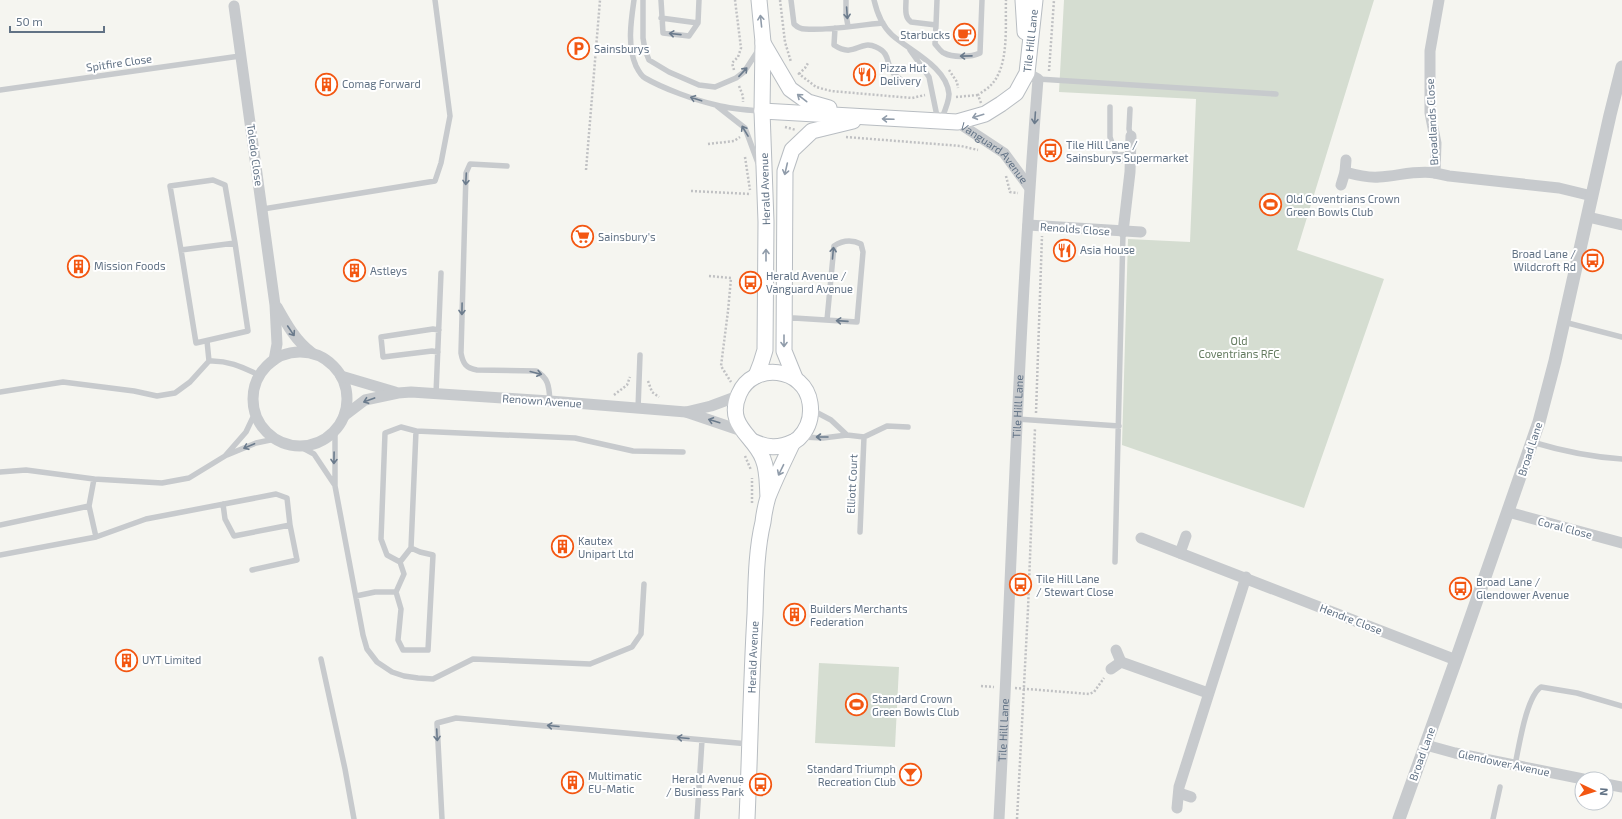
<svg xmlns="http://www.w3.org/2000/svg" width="1622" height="819" font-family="'Exo 2',sans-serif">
	<rect width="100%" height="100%" fill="#f5f5f0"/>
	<path fill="#d5ddd1" d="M1064,0H1374L1297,250L1384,279L1304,508L1122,445L1128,239L1190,242L1196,99L1059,92Z
		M819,663L899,667L895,747L815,743Z"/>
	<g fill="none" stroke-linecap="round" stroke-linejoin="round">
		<defs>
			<g id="secondary">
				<path d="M1023,0L1025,32"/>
				<path d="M763,43L790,89L808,102L829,108"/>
				<path id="s3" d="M762,111L957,122L985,114L1001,104L1016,93L1027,73L1035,0"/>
				<path d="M756,376L761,363L765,350L766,222L762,111L763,42L759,0"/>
				<path d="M795,378L784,351L785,171L792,150L812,131L853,121"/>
				<path d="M752,441C767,448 778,449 793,442"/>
				<path id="s4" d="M747,819C750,751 751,682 755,614C756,584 756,551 763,522C764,513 766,504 768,497C775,479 784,461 792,444C794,441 797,440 799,438C809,428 812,416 810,403C805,367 753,361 739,394C725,426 754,435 763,459C768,471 767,484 768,497"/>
			</g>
		</defs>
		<use href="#secondary" stroke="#b8bdc2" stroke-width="17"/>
		<path stroke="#c0c1c3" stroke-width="2.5" stroke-dasharray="2 2" stroke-linecap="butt" d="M780,0L785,42L791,62
			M734,70L732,63L738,57L741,48L735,0
			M949,70L957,82L958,88
			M1049,71L1054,0
			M798,73L816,87L831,91L912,98L925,95
			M799,74L805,68L808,63
			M739,86L743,96V102
			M956,97L978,95
			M981,103L978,95C982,92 987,89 990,86C1010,67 1005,25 1006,0
			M785,127L796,130
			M846,137L961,146L978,150
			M708,144L734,141L740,137
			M745,157L750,190
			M586,170L600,0
			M1006,176L1010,192L1018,193
			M691,191L751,194
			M709,276L731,278L728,311L721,366L731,382
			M648,381L652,392L659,397
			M614,395L627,385L630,377
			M1036,413L1042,236
			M745,456L751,470
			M752,503V478
			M981,686L994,687
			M1015,688L1089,694L1094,692L1104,678
			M1017,819L1028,609L1035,428"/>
		<path stroke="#c7cacd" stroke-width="5.5" d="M634,0C631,21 627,46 636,66C638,70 641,76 645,78C664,89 695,100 716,105C731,109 746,110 761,111
			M643,0V38L645,50L649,60L669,72L699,85L715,87L736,78L744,72L759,49
			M661,0L663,33L689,36L698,23L699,0
			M791,0L794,24C797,27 800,29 805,29C830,31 857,25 883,23
			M846,0V15L848,26
			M874,0C877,13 882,26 892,35C910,51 947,67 949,94C949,102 944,113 941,120
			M906,0C906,8 904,17 911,22L936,25L937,0
			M661,18L698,23
			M936,25L935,44C938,47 941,52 944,53C953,58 972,57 980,53L982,0
			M835,28L834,45C855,59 859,39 876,47C892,54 885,65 894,74C898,78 903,81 907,84
			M910,50L929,77L938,121
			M1038,79L1276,94
			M0,90L240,56
			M717,106L745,128L758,163
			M1110,107V137L1117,158
			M1130,109L1129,129L1131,136
			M507,166L470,164L466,173L461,353C463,364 466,368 477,370L536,371C549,378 549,387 550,401
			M263,209L435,181L441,163L450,116L435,0
			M235,243L248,331L196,343L181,250Z
			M181,250L170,186L213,180L225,185L235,243
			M785,319L794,318L857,322L863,252L861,244C851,239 843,240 834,246L827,320
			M1564,322L1622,337
			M207,341L209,361
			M438,352L432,351L383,357L381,337L433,329L439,330
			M0,392L63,382L134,391L157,396L175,393L190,382L209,361C228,360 242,367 259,375
			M436,394L441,273
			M638,409L640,355
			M812,410L831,420L847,435
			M1017,419L1119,426
			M401,427L416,431L411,548L420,552L433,555L428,650H403L398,640L401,609L396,592L404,574L400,562L387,555L381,539L385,433Z
			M335,430V486L363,635L367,649L377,662L392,672L404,676L418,678L433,679L473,659L590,664L632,647L641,634L644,584
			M416,431L575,438L633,451L683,452
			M803,437L823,438L847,435L864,437L887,426L908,427
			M1532,442C1562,451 1591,457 1622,459
			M299,446L314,454L334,484
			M227,455L256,443L275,439
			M0,472L26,470L94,479L162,483L189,478L225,456L246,432L255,413
			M94,479L89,506L96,537
			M0,525L89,506
			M860,532L864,437
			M0,555L96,537L146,519L276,494L287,498L290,525L234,536L225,519L223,504
			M400,562L411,548
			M1115,562L1123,232
			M252,570L297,560L290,525
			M356,596L375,592H396
			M321,659L345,769L354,819
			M1515,765C1519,747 1526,697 1541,687L1577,693L1622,706
			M442,819L437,723L456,718L749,744
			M697,819L702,740
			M1493,819L1500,787"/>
		<g stroke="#c7cacd" stroke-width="11">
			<path d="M1439,0L1430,51V113L1436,143L1435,173L1449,176L1559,188L1592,196"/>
			<path d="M234,6L275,305L277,344L274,360"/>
			<path id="s1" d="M957,122L1004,153L1029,187"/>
			<path d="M1117,158L1130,157"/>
			<path d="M1345,172C1356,175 1368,178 1379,177C1398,176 1416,170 1435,173"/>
			<path d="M1341,185L1345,172L1346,160"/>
			<path d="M1588,217L1622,225"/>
			<path d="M1028,225L1141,232"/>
			<path d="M1123,232L1130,172L1131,136"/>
			<path d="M277,307C287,325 296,341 312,353"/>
			<circle cx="300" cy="399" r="47"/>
			<path d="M341,376L395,392"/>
			<path d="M686,412L711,406L738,396"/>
			<path d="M344,416L365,400L398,393L411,392L550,401L686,412L742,431"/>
			<path d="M1508,512L1622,543"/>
			<path d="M1141,538L1456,660"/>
			<path d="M1180,553L1186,536"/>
			<path d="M1116,650L1121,662"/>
			<path d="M1111,669L1121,662L1208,693"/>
			<path d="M1426,745L1455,753L1583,779"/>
			<path d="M1606,784L1622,787"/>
			<path d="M1179,793L1191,797"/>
			<path d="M1177,808L1179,787L1246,577"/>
			<path id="s2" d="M999,819C1012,572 1018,326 1038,79L1027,73"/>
		</g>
		<path stroke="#c7cacd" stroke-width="13" d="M1399,819L1456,660L1539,422L1555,361L1610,115L1622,67"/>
		<use href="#secondary" stroke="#fff" stroke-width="15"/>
	</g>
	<defs><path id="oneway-shaft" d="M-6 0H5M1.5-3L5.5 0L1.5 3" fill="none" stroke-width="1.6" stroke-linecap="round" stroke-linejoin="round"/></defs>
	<g stroke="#6b7b8c">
		<use href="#oneway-shaft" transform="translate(847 13) rotate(86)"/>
		<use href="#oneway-shaft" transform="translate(675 34) rotate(-174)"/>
		<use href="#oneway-shaft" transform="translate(966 56) rotate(179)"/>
		<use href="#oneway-shaft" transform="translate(743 72) rotate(-47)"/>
		<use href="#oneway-shaft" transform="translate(696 99) rotate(-162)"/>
		<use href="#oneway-shaft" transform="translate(1035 118) rotate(94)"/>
		<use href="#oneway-shaft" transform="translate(745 131) rotate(-121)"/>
		<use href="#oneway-shaft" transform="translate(466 179) rotate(93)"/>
		<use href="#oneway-shaft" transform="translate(833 253) rotate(-85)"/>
		<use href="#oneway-shaft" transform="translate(462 309) rotate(91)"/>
		<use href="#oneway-shaft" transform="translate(842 321) rotate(-176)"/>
		<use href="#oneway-shaft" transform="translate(291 331) rotate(56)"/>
		<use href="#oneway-shaft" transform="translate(536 373) rotate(14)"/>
		<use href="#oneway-shaft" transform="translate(369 400) rotate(160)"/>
		<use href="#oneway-shaft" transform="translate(714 421) rotate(-163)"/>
		<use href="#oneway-shaft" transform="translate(822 437) rotate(-180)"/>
		<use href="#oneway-shaft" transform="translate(249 446) rotate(157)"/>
		<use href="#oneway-shaft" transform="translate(334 458) rotate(91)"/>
		<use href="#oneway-shaft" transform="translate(553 726) rotate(-175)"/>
		<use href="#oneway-shaft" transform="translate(437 735) rotate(87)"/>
		<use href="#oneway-shaft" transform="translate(683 738) rotate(-175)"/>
	</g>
	<g stroke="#909caa">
		<use href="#oneway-shaft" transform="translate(761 21) rotate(-96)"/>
		<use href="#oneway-shaft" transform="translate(802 98) rotate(-142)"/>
		<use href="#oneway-shaft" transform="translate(978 116) rotate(163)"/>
		<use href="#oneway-shaft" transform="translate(888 119) rotate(-178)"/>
		<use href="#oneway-shaft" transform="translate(786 169) rotate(103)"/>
		<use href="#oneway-shaft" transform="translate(766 255) rotate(-90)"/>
		<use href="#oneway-shaft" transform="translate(784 341) rotate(90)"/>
		<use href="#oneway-shaft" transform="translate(781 470) rotate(116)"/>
	</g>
	<defs>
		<symbol id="cafe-ring" viewBox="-11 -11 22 22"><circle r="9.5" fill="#fff" stroke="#f35712" stroke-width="1.5"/><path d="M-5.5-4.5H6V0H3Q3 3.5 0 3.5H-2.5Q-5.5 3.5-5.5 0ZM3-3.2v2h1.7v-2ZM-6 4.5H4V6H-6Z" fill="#f35712"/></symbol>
		<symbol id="parking-ring" viewBox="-11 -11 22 22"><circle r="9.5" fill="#fff" stroke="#f35712" stroke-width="1.5"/><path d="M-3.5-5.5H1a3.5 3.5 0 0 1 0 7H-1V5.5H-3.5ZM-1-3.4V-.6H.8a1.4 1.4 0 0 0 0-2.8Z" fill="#f35712"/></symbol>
		<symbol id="restaurant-ring" viewBox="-11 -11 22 22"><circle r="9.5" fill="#fff" stroke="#f35712" stroke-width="1.5"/><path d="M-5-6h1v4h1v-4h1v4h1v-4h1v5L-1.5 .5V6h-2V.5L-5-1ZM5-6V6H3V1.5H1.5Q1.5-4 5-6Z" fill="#f35712"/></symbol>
		<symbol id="building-ring" viewBox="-11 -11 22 22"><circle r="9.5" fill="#fff" stroke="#f35712" stroke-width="1.5"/><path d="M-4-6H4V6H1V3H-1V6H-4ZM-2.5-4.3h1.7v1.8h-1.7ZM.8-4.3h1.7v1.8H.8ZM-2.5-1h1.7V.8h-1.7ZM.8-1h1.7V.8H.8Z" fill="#f35712"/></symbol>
		<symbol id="bus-ring" viewBox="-11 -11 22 22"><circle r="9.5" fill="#fff" stroke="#f35712" stroke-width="1.5"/><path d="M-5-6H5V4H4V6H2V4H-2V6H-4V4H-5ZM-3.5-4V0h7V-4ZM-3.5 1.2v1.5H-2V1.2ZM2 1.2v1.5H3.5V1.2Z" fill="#f35712"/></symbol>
		<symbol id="stadium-ring" viewBox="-11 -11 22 22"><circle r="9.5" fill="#fff" stroke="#f35712" stroke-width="1.5"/><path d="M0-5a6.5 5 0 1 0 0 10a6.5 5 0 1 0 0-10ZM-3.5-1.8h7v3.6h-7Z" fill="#f35712"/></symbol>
		<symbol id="supermarket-ring" viewBox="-11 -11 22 22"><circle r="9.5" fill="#fff" stroke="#f35712" stroke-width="1.5"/><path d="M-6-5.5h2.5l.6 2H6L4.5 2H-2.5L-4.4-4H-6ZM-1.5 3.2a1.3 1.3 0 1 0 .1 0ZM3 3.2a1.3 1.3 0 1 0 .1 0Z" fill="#f35712"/></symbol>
		<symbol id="bar-ring" viewBox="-11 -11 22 22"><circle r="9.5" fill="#fff" stroke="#f35712" stroke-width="1.5"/><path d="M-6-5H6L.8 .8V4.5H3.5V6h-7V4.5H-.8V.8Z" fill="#f35712"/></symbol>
	</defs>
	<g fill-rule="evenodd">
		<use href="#cafe-ring" x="952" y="22" width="25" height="25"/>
		<use href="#parking-ring" x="566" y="36" width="25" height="25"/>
		<use href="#restaurant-ring" x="852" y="62" width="25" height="25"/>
		<use href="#building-ring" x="314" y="72" width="25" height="25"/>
		<use href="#bus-ring" x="1038" y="138" width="25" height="25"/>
		<use href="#stadium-ring" x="1258" y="192" width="25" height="25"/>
		<use href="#supermarket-ring" x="570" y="224" width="25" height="25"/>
		<use href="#restaurant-ring" x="1052" y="238" width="25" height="25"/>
		<use href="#bus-ring" x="1580" y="248" width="25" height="25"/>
		<use href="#building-ring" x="66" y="254" width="25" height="25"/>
		<use href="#building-ring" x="342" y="258" width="25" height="25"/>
		<use href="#bus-ring" x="738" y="270" width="25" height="25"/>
		<use href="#building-ring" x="550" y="534" width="25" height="25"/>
		<use href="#bus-ring" x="1008" y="572" width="25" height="25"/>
		<use href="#bus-ring" x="1448" y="576" width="25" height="25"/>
		<use href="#building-ring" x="782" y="602" width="25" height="25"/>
		<use href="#building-ring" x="114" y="648" width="25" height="25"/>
		<use href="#stadium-ring" x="844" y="692" width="25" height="25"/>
		<use href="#bar-ring" x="898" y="762" width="25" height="25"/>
		<use href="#building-ring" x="560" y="770" width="25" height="25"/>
		<use href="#bus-ring" x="748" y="772" width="25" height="25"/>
	</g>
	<g text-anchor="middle" stroke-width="4" stroke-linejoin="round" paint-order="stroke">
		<g font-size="11" fill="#617285" stroke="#fff" text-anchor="start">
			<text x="950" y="39" text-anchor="end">Starbucks</text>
			<text x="594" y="53">Sainsburys</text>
			<text x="880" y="72">Pizza Hut<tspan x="880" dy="13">Delivery</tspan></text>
			<text x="342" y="88">Comag Forward</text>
			<text x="1066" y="149">Tile Hill Lane /<tspan x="1066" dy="13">Sainsburys Supermarket</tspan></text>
			<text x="1286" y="203">Old Coventrians Crown<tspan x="1286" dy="13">Green Bowls Club</tspan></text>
			<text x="598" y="241">Sainsbury's</text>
			<text x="1080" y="254">Asia House</text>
			<text x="1576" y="258" text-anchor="end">Broad Lane /<tspan x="1576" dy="13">Wildcroft Rd</tspan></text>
			<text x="94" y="270">Mission Foods</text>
			<text x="370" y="275">Astleys</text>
			<text x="766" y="280">Herald Avenue /<tspan x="766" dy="13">Vanguard Avenue</tspan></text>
			<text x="578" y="545">Kautex<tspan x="578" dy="13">Unipart Ltd</tspan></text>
			<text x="1036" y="583">Tile Hill Lane<tspan x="1036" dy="13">/ Stewart Close</tspan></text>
			<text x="1476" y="586">Broad Lane /<tspan x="1476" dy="13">Glendower Avenue</tspan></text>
			<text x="810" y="613">Builders Merchants<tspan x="810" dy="13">Federation</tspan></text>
			<text x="142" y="664">UYT Limited</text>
			<text x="872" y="703">Standard Crown<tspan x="872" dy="13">Green Bowls Club</tspan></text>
			<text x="896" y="773" text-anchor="end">Standard Triumph<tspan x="896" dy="13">Recreation Club</tspan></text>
			<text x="588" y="780">Multimatic<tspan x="588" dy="13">EU-Matic</tspan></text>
			<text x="744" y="783" text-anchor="end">Herald Avenue<tspan x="744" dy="13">/ Business Park</tspan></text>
		</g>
		<g font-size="11" fill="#617285" stroke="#fff">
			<text dy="4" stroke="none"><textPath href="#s3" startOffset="317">Tile Hill Lane</textPath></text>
			<text transform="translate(119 63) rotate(-8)" y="4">Spitfire Close</text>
			<text transform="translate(1432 122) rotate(-93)" y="4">Broadlands Close</text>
			<text transform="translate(255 155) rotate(82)" y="4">Toledo Close</text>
			<text dy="4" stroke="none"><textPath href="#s1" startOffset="49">Vanguard Avenue</textPath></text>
			<text transform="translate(765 189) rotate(-92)" y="4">Herald Avenue</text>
			<text transform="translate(1075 229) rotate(4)" y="4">Renolds Close</text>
			<text transform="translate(542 401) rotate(4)" y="4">Renown Avenue</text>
			<text dy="4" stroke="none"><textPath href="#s2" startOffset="413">Tile Hill Lane</textPath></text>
			<text transform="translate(1530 449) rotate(-72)" y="4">Broad Lane</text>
			<text transform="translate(852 484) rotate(-87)" y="4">Elliott Court</text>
			<text transform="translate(1565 528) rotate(15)" y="4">Coral Close</text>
			<text transform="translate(1351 619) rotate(21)" y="4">Hendre Close</text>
			<text dy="4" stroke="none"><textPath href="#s4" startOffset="162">Herald Avenue</textPath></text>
			<text dy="4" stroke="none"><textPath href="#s2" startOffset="89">Tile Hill Lane</textPath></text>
			<text transform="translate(1422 754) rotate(-70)" y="4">Broad Lane</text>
			<text transform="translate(1504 763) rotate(12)" y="4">Glendower Avenue</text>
		</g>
		<g font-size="11" fill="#647b60" stroke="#fff">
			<text x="1239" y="345">Old<tspan x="1239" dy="13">Coventrians RFC</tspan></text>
		</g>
	</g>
	<g transform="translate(1594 791) rotate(94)"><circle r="19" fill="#ffffff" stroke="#c0c7ce"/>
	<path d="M0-3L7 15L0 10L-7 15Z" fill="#f35712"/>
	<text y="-6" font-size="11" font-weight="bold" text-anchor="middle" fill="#617285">N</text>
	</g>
	<path d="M10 26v6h94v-6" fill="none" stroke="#617285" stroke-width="2"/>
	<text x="16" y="26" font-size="12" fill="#617285" stroke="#ffffff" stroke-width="3" paint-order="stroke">50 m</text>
</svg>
